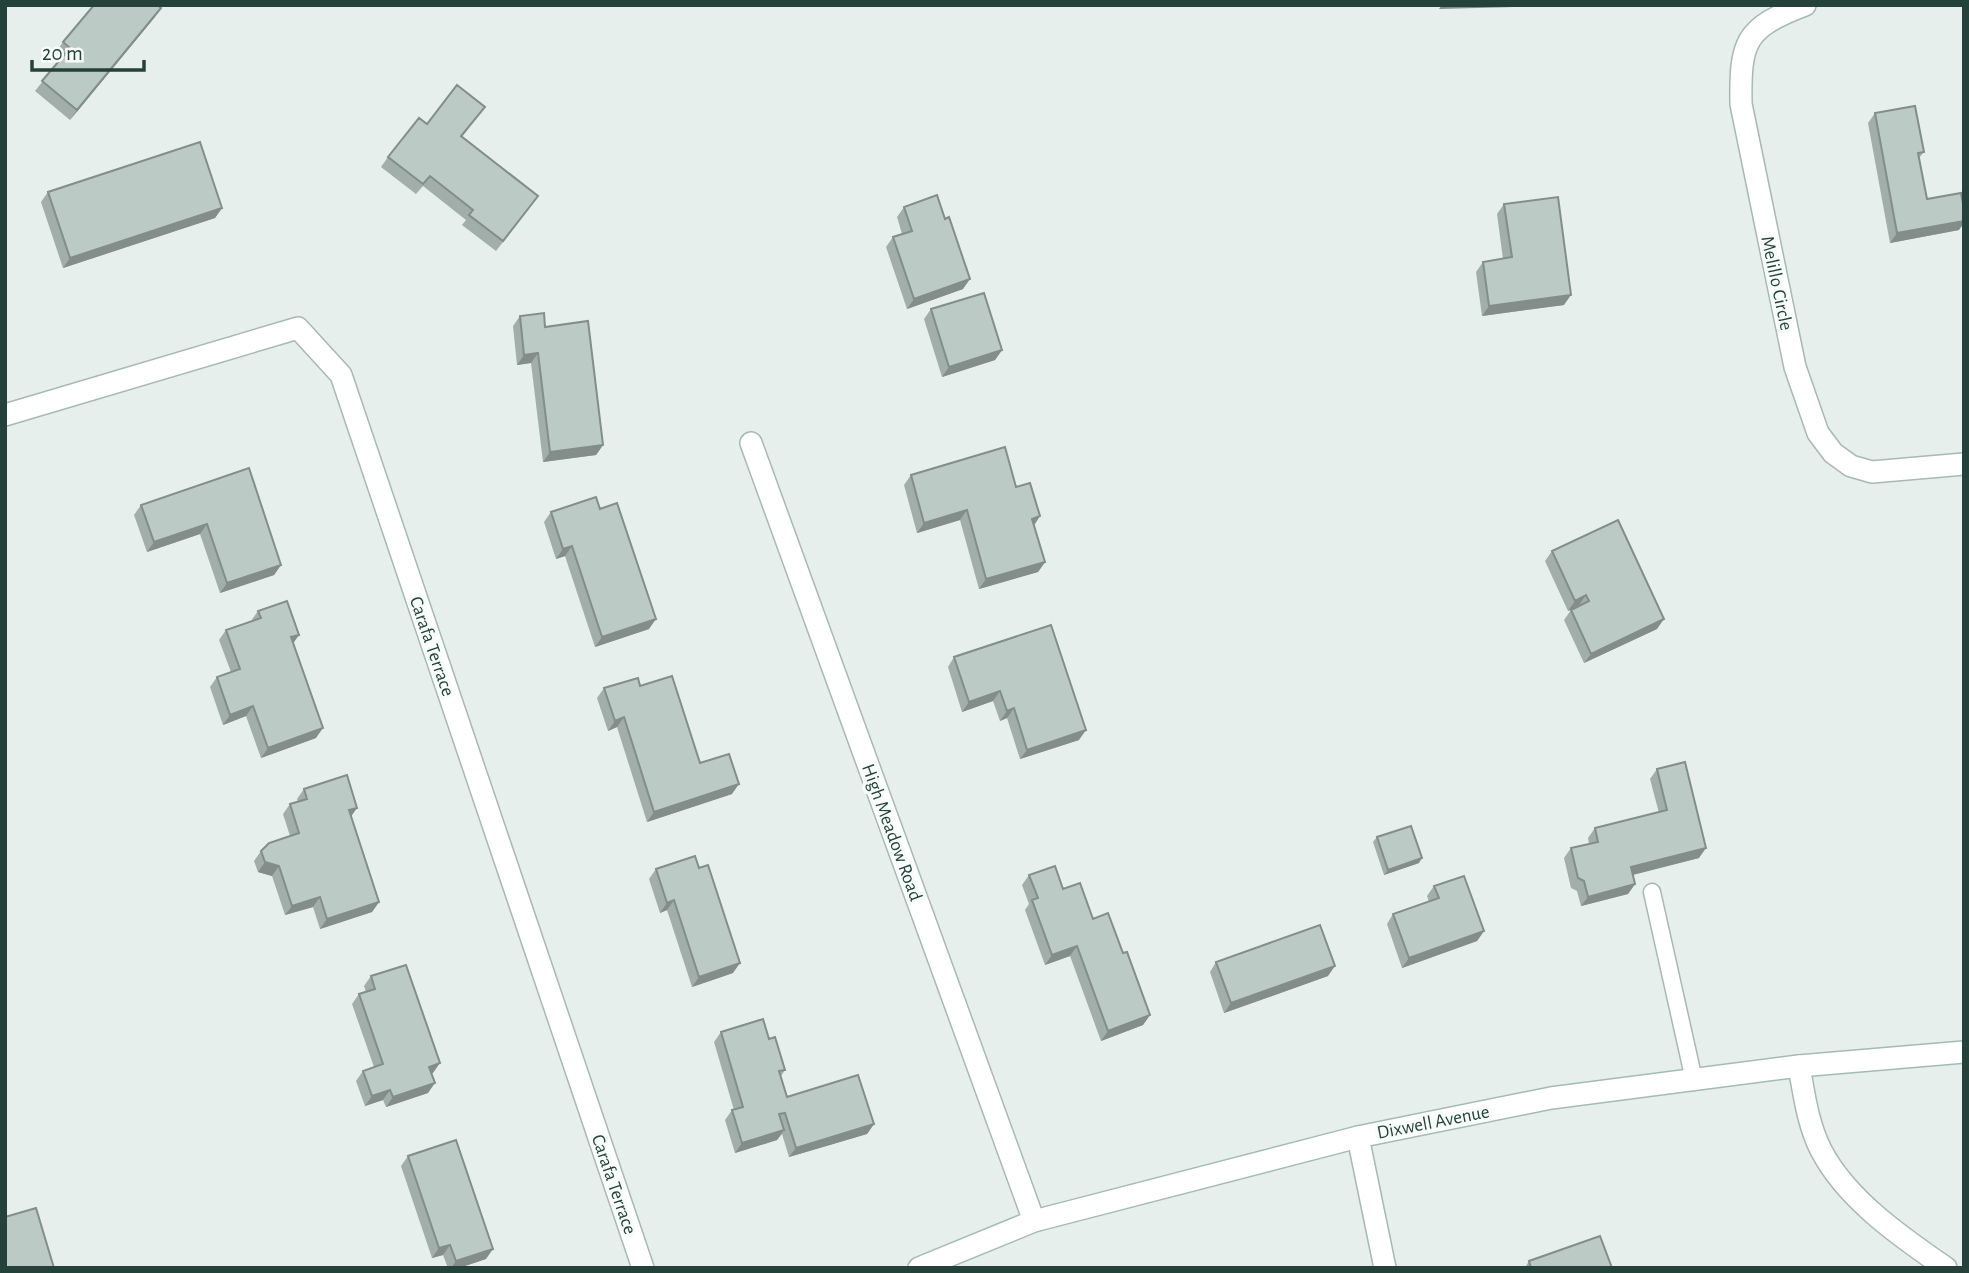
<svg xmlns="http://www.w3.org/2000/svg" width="1969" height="1273" font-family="'Alegreya Sans',sans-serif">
	<rect width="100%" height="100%" fill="#e6efeb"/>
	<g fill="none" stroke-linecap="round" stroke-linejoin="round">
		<defs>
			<path id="service" d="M1652,892L1694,1080"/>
			<path id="minor" d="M1805,5C1745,28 1740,41 1741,104L1795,367L1818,433L1833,453L1851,466L1872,472L1964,464
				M5,415L298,328L341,375L643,1268
				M751,443L1034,1221
				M1799,1066C1804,1094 1808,1125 1821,1150C1846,1199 1901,1237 1946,1268
				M1358,1137L1385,1268"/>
			<path id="secondary" d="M919,1268L1034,1221L1358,1137L1551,1098L1799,1066L1964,1052"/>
		</defs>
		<use href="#service" stroke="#a8b8b2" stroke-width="19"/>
		<use href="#minor" stroke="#a8b8b2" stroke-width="24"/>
		<use href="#secondary" stroke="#a4bbb3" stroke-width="24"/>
		<use href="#service" stroke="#fff" stroke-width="16"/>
		<use href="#minor" stroke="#fff" stroke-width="21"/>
		<use href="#secondary" stroke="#fff" stroke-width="21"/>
	</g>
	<path fill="#a1aea9" d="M161,8L154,18L70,120L35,91L62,57L56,52L63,42Z
		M485,107L462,137L531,206L496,251L462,225L466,220L423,186L416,194L381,167L388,157L427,124Z
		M1875,113L1924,152L1919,158L1927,199L1959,230L1890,243L1868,123Z
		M48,192L222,208L215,218L63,268L41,202Z
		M1504,204L1564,305L1482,316L1476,272L1483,262L1503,259L1497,214Z
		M904,207L945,219L963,289L907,309L886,247L893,237L902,234L897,217Z
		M931,309L1002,350L995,360L942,377L924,319Z
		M520,316L545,327L603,445L596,455L543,462L531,363L517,365L513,326Z
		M249,468L281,565L274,575L220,593L200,534L147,552L134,515L141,505Z
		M911,475L1016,487L1040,516L1034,526L1045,562L1038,572L979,589L960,520L917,533L904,485Z
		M600,509L649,629L595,647L565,556L556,559L544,522L551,512Z
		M1552,551L1657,629L1584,663L1564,620L1571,610L1579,606V605L1568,611L1545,561Z
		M258,611L293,643L316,738L261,758L246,716L223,725L210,687L217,677L231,672L219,640L226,630L251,621Z
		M954,657L1079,740L1020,759L1007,718L1000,721L993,701L962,712L948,667Z
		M604,688L700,763L732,794L647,822L617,727L608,731L597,698Z
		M1657,769L1699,858L1633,875L1635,884L1628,894L1581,906L1577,891L1571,888L1564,858L1571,848L1589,844L1588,838L1595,828L1659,813L1650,779Z
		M304,789L351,816L379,902L372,912L320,929L313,907L285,915L272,876L258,872L254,861L261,851L290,836L283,814L290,804L298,802L297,799Z
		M1377,837L1419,863L1384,875L1373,842Z
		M699,868L733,973L692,987L667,910L660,913L649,879L656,869Z
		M1029,875L1063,889L1093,919L1123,953L1150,1015L1143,1025L1101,1041L1070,956L1045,965L1025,910L1029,904L1022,885Z
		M1434,886L1484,931L1477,941L1402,968L1387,924L1393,914L1429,902L1427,896Z
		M1216,962L1328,976L1224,1013L1210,972Z
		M371,976L433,1073H432L428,1093L386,1107L383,1100L365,1106L356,1081L363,1071L374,1067L352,1004L359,994L366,992L364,986Z
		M721,1032L769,1039L785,1070L781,1076L787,1097L874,1124L867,1134L789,1157L782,1134L777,1140L735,1153L725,1120L732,1110H734L714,1042Z
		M408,1156L486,1259L459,1268H448L443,1255L432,1258L401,1166Z
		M1529,1261L1612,1268H1525Z"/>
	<path fill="#838d89" d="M1442,5H1516L1514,7L1439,9Z
		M161,8L154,18L70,120L77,110Z
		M222,208L215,218L63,268L70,258Z
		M1964,221V223L1959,230L1890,243L1897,233Z
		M970,279L963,289L907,309L914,299Z
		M1571,295L1564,305L1482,316L1489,306Z
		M1002,350L995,360L942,377L949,367Z
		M538,353L531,363L517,365L524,355Z
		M603,445L596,455L543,462L550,452Z
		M967,510L960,520L917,533L924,523Z
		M1040,516L1033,526L1032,519Z
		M207,524L200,534L147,552L154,542Z
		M572,546L565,556L556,559L563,549Z
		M1045,562L1038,572L979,589L986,579Z
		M281,565L274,575L220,593L227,583Z
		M1586,595L1579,605L1568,611L1575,601Z
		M656,619L649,629L595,647L602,637Z
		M1664,619L1657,629L1584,663L1591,654Z
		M299,635L292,645L291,637Z
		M1000,691L993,701L962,712L969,702Z
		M253,706L246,716L223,725L230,715Z
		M1014,708L1007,718L1000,721L1007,711Z
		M624,717L617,727L608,731L615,721Z
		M323,728L316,738L261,758L268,748Z
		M1086,730L1079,740L1020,759L1027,750Z
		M739,784L732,794L647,822L654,812Z
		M357,808L350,818L349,810Z
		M1706,848L1699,858L1624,877L1631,867Z
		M1422,858L1419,863L1384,875L1388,870Z
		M265,862L279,866L272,876L258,872Z
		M1635,884L1628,894L1581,906L1588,897Z
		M320,897L313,907L285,915L292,906Z
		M674,900L667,910L660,913L667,903Z
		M379,902L372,912L320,929L327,919Z
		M1484,931L1477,941L1402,968L1409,958Z
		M1077,946L1070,956L1045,965L1052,955Z
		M740,963L733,973L692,987L699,977Z
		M1335,966L1328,976L1224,1013L1231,1003Z
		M1150,1015L1143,1025L1101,1041L1108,1031Z
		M440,1063L433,1073L422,1077L429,1067Z
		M435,1083L428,1093L386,1107L393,1097Z
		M390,1090L383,1100L365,1106L372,1096Z
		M874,1124L867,1134L789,1157L796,1148Z
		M784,1130L777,1140L735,1153L742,1143Z
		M450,1245L443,1255L432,1258L439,1248Z
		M493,1249L486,1259L459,1268H451L456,1261Z"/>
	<path fill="#bbcac4" stroke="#838d89" stroke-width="2" d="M94,5H158L161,8L77,110L42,81L70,48L63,42Z
		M457,85L485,107L461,136L538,196L503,241L469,215L473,210L430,176L423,184L388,157L419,118L427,124Z
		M1915,106L1924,152L1918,153L1927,199L1961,193L1964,209V221L1897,233L1875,113Z
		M200,142L222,208L70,258L48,192Z
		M937,195L945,219L949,217L970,279L914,299L893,237L912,231L904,207Z
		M1558,197L1571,295L1489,306L1483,262L1512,257L1504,204Z
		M984,293L1002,350L949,367L931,309Z
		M544,313L545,327L588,321L603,445L550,452L538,353L524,355L520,316Z
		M1005,447L1016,487L1030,483L1040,516L1032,519L1045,562L986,579L967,510L924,523L911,475Z
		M249,468L281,565L227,583L207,524L154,542L141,505Z
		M596,497L600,509L617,503L656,619L602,637L572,546L563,549L551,512Z
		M1618,520L1664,619L1591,654L1571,610L1589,601L1586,595L1575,601L1552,551Z
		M287,601L299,635L291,637L323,728L268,748L253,706L230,715L217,677L240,669L226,630L261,618L258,611Z
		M1051,625L1086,730L1027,750L1014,708L1007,711L1000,691L969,702L954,657Z
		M672,676L700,763L729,754L739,784L654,812L624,717L615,721L604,688L638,678L640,686Z
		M1685,762L1706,848L1631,867L1635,884L1588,897L1584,881L1578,878L1571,848L1598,842L1595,828L1667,810L1657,769Z
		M347,775L357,808L349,810L379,902L327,919L320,897L292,906L279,866L265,862L261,851L269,843L299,833L290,804L307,799L304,789Z
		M1411,826L1422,858L1388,870L1377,837Z
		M695,856L699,868L708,865L740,963L699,977L674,900L667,903L656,869Z
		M1055,866L1063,889L1080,883L1093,919L1108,913L1123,953L1127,952L1150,1015L1108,1031L1077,946L1052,955L1032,900L1038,898L1029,875Z
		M1464,876L1484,931L1409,958L1393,914L1439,898L1434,886Z
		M1320,925L1335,966L1231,1003L1216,962Z
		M406,965L440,1063L429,1067L435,1083L393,1097L390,1090L372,1096L363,1071L383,1064L359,994L375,989L371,976Z
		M763,1019L769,1039L775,1037L785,1070L779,1071L787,1097L858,1075L874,1124L796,1148L785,1113L779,1114L784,1130L742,1143L732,1110L743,1107L721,1032Z
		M456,1140L493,1249L456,1261L450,1245L439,1248L408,1156Z
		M36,1208L54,1268H5V1217Z
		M1600,1236L1612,1268H1531L1529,1261Z"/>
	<g text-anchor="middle" stroke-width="7" stroke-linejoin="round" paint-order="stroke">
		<g font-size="19" fill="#24423a" stroke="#f7fbf9">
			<text transform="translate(1778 283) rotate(78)" y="7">Melillo Circle</text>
			<text transform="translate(433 646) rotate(71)" y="7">Carafa Terrace</text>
			<text transform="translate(893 832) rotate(70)" y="7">High Meadow Road</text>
			<text transform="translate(1433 1121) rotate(-11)" y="7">Dixwell Avenue</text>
			<text transform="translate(615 1184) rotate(71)" y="7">Carafa Terrace</text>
		</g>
	</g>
	<rect width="1969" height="1273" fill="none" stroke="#24423a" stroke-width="14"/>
	<path d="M32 60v10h112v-10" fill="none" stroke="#24423a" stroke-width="3.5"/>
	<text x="42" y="60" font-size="21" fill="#24423a" stroke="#f7fbf9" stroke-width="5" paint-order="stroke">20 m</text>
</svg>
